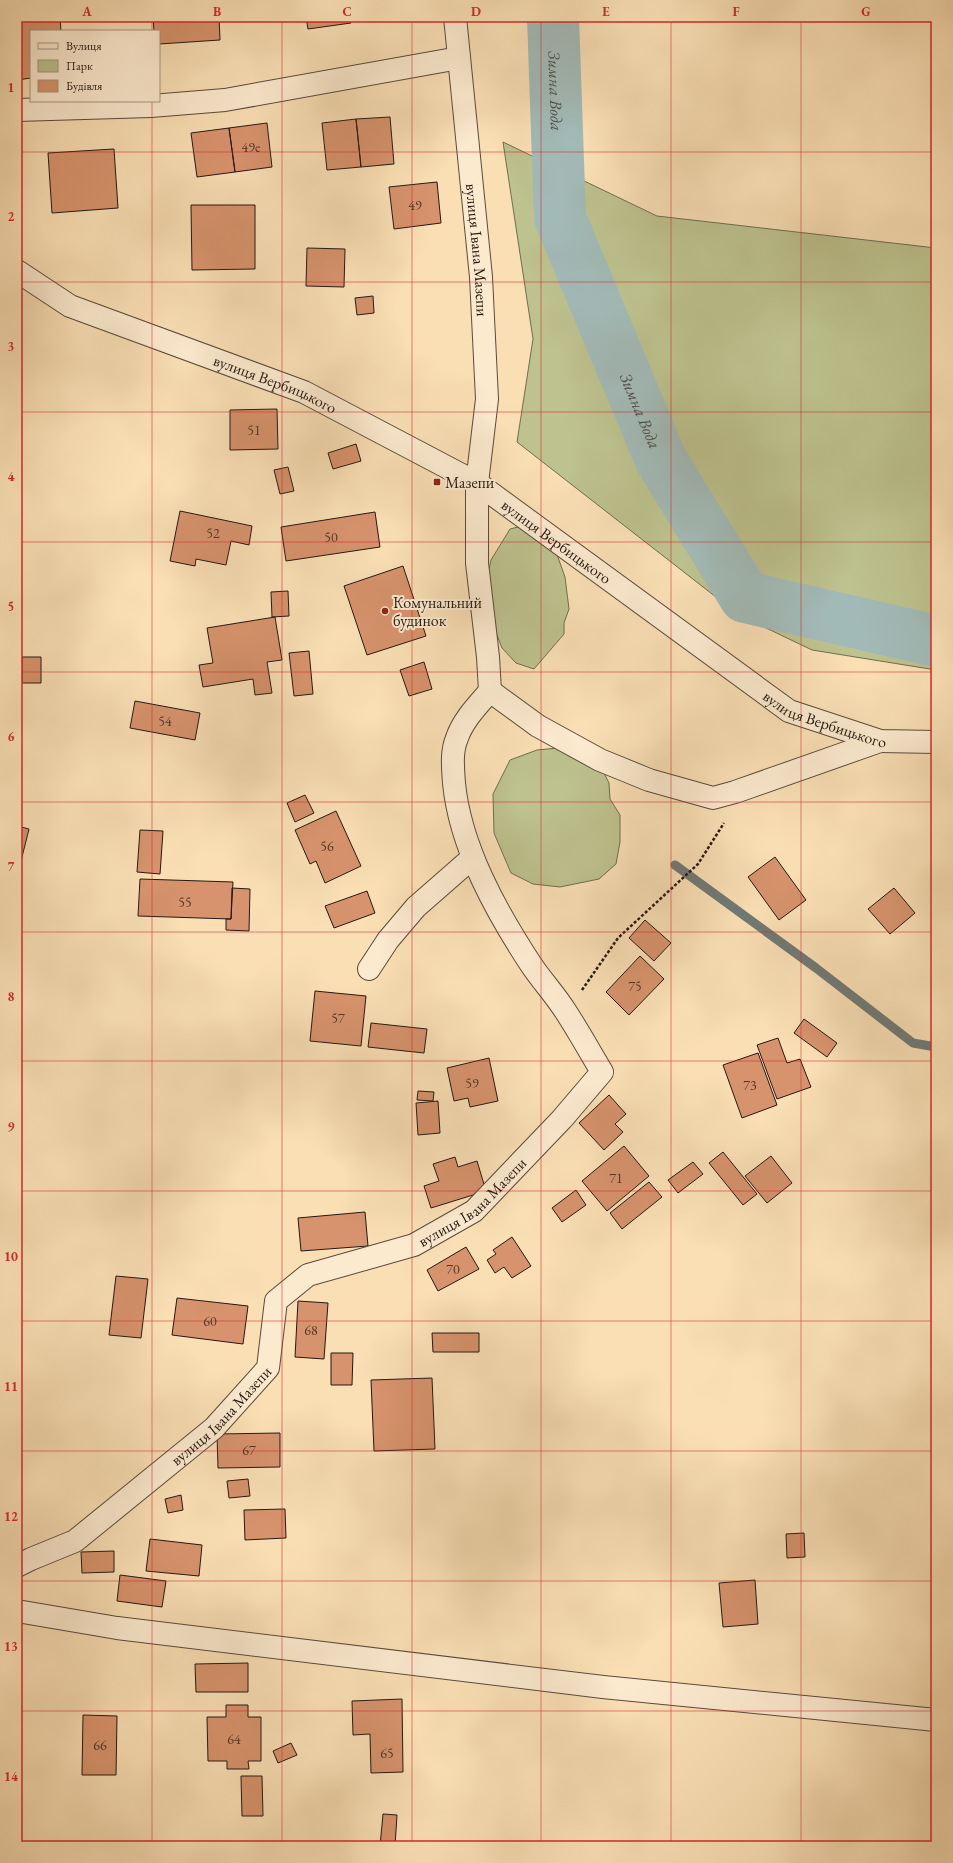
<svg xmlns="http://www.w3.org/2000/svg" width="953" height="1863" font-family="'EB Garamond',serif">
	<rect width="100%" height="100%" fill="#fadfb5"/>
	<filter id="stains"><feTurbulence type="fractalNoise" baseFrequency=".005" numOctaves="4"/><feColorMatrix values="0 0 0 0 .2 0 0 0 0 .09 0 0 0 0 .02 0 0 0 .5 -.17"/></filter>
	<radialGradient id="worn" r=".72"><stop offset=".6" stop-color="#630" stop-opacity="0"/><stop offset="1" stop-color="#630" stop-opacity=".3"/></radialGradient>
	<path fill="#bdc28e" stroke="#706d50" d="M503,142L657,216L936,248V670L812,650L739,615L517,442L533,339Z
		M522,526L555,549L565,577L569,609L564,623V634L534,669L516,663L502,648L492,622L484,592L491,560L510,529Z
		M578,746L597,759L609,783L610,799L620,815V842L616,864L599,879L560,887L533,884L511,873L494,833L493,794L510,760L537,750Z"/>
	<g fill="none" stroke-linecap="round" stroke-linejoin="round">
		<path stroke="#707975" stroke-width="9" d="M675,865L816,968L913,1043L936,1047"/>
		<path stroke="#a2bab7" stroke-width="52" id="s1" d="M553,17L560,218L661,460L745,597L936,641"/>
	</g>
	<path fill="#d7936d" stroke="#241812" d="M17,17H60L61,31H31V78L17,80Z
		M153,17H219L220,40L159,44V31H154Z
		M306,17H350L351,23L308,29Z
		M390,117L394,164L361,167L356,119Z
		M356,119L361,167L327,170L322,123Z
		M267,123L272,167L235,172L229,128Z
		M229,128L235,172L197,177L191,133Z
		M114,149L118,208L52,213L48,153Z
		M437,182L441,223L394,229L389,187Z
		M191,205H255V269L192,270Z
		M307,248L345,249L344,287L306,286Z
		M373,296L374,313L357,315L355,298Z
		M277,409L278,449L230,450V410Z
		M356,444L361,461L333,469L328,453Z
		M288,467L294,491L280,494L274,470Z
		M180,511L252,526L249,545L231,541L226,565L196,559L195,566L170,561Z
		M375,512L380,547L286,561L281,527Z
		M403,566L426,636L367,655L344,586Z
		M288,591L289,616L272,617L271,592Z
		M275,617L282,660L267,662L272,693L255,695L253,679L203,687L199,665L213,663L207,628Z
		M309,651L313,694L294,696L289,653Z
		M22,657H41V683H22Z
		M424,662L432,689L409,696L400,670Z
		M135,701L200,713L195,740L130,728Z
		M305,795L314,813L295,822L287,803Z
		M336,811L361,866L325,883L316,861L310,864L295,830Z
		M17,826L29,829L18,873H17Z
		M140,830L163,831L160,874L137,872Z
		M775,857L806,900L779,920L748,877Z
		M140,879L233,882L231,919L138,916Z
		M232,888L250,889L249,931L226,930V919H231Z
		M894,888L915,913L890,934L868,909Z
		M367,891L375,913L334,928L325,906Z
		M645,920L671,943L654,961L629,938Z
		M640,956L664,979L629,1015L606,992Z
		M315,991L366,996L361,1046L310,1041Z
		M804,1019L837,1043L827,1057L794,1033Z
		M371,1023L427,1029L424,1053L368,1047Z
		M778,1038L787,1063L800,1059L811,1087L777,1099L757,1045Z
		M758,1053L777,1105L742,1118L723,1065Z
		M489,1058L498,1101L470,1107L468,1098L454,1101L447,1068Z
		M418,1091L434,1092L433,1101L417,1100Z
		M609,1095L626,1114L615,1124L623,1132L604,1150L579,1123Z
		M438,1101L440,1133L418,1135L416,1103Z
		M624,1146L649,1176L607,1211L582,1181Z
		M723,1152L757,1194L743,1205L709,1163Z
		M771,1156L792,1183L767,1203L745,1176Z
		M455,1157L458,1167L477,1161L486,1191L431,1208L424,1186L439,1181L433,1164Z
		M693,1162L703,1174L678,1193L668,1180Z
		M649,1182L662,1197L622,1229L610,1213Z
		M576,1190L586,1205L562,1222L552,1208Z
		M365,1212L368,1246L301,1251L298,1218Z
		M512,1237L531,1266L512,1278L504,1267L495,1273L487,1260L496,1254L493,1250Z
		M466,1247L479,1269L438,1291L427,1270Z
		M116,1276L148,1279L141,1338L109,1335Z
		M177,1298L248,1306L243,1344L172,1335Z
		M298,1301L328,1303L324,1359L295,1357Z
		M432,1333H479V1352H433Z
		M331,1353H353L352,1385H331Z
		M432,1378L435,1449L374,1451L371,1380Z
		M280,1433V1467L218,1468L217,1434Z
		M248,1479L250,1496L229,1498L227,1481Z
		M181,1495L183,1510L168,1513L165,1499Z
		M285,1509L286,1538L245,1540L244,1510Z
		M804,1533L805,1557L787,1558L786,1534Z
		M150,1539L202,1545L199,1576L146,1571Z
		M114,1551V1572L82,1573L81,1552Z
		M120,1575L166,1581L162,1607L117,1601Z
		M755,1580L758,1624L723,1627L719,1583Z
		M248,1663V1692H196L195,1664Z
		M402,1699L403,1772L371,1773L370,1734L353,1735L352,1701Z
		M226,1705H248V1717H261V1761H248L249,1769H227V1761H208L207,1717H226Z
		M83,1715L117,1716L116,1775H82Z
		M291,1743L297,1755L278,1763L273,1751Z
		M241,1776H262L263,1816H242Z
		M383,1814L397,1815L395,1846H380Z"/>
	<g fill="none" stroke-linecap="round" stroke-linejoin="round">
		<defs>
			<g id="minor">
				<path id="s2" d="M455,17L481,277L487,399L477,483V563L488,657L490,691"/>
				<path d="M17,110L151,106L225,100L459,58"/>
				<path id="s3" d="M17,271L70,306L304,392L477,483L789,711L880,741L936,742"/>
				<path d="M490,691L538,726L600,760L649,780L713,798L735,792L880,741"/>
				<path d="M369,969L388,940L416,907L472,858"/>
				<path id="s4" d="M17,1566L31,1559L75,1541L214,1428L268,1368L276,1301L308,1275L414,1245L474,1211L562,1119L602,1072C590,1052 579,1032 566,1012C556,996 543,982 532,966C497,913 460,847 454,783C453,768 451,752 457,738C463,720 478,705 490,691"/>
				<path d="M17,1611L117,1628L603,1687L936,1720"/>
			</g>
		</defs>
		<use href="#minor" stroke="#5a4a3b" stroke-width="24"/>
		<path stroke="#241812" stroke-width="2.5" stroke-dasharray="3 2" stroke-linecap="butt" d="M582,990L618,938L698,864L724,823"/>
		<use href="#minor" stroke="#fceacf" stroke-width="22"/>
	</g>
	<path fill="none" stroke="#d62828" stroke-width="1" stroke-opacity="0.55" d="M152,17V31M282,17V1846M412,17V1846M541,17V1846M671,17V1846M801,17V1846M152,101V1846M17,152H936M17,282H936M17,412H936M17,542H936M17,672H936M17,802H936M17,932H936M17,1061H936M17,1191H936M17,1321H936M17,1451H936M17,1581H936M17,1711H936"/>
	<g fill="#8f2418" stroke="#fceacf" stroke-width="1.5">
		<rect x="433" y="478" width="8" height="8" rx="2"/>
		<circle cx="385" cy="611" r="4"/>
	</g>
	<g text-anchor="middle" stroke-width="4" stroke-linejoin="round" paint-order="stroke">
		<g font-size="14" fill="#513729">
			<text x="251" y="152">49е</text>
			<text x="415" y="210">49</text>
			<text x="254" y="435">51</text>
			<text x="213" y="538">52</text>
			<text x="331" y="542">50</text>
			<text x="165" y="726">54</text>
			<text x="327" y="851">56</text>
			<text x="185" y="907">55</text>
			<text x="635" y="991">75</text>
			<text x="338" y="1023">57</text>
			<text x="472" y="1088">59</text>
			<text x="750" y="1090">73</text>
			<text x="616" y="1183">71</text>
			<text x="453" y="1274">70</text>
			<text x="210" y="1326">60</text>
			<text x="311" y="1335">68</text>
			<text x="249" y="1455">67</text>
			<text x="234" y="1744">64</text>
			<text x="100" y="1750">66</text>
			<text x="387" y="1758">65</text>
		</g>
		<g font-size="16" fill="#241812" stroke="#fceacf">
			<text dy="6" stroke="none"><textPath href="#s2" startOffset="234">вулиця Івана Мазепи</textPath></text>
			<text dy="6" stroke="none"><textPath href="#s3" startOffset="283">вулиця Вербицького</textPath></text>
			<text dy="6" stroke="none"><textPath href="#s3" startOffset="607">вулиця Вербицького</textPath></text>
			<text dy="6" stroke="none"><textPath href="#s3" startOffset="931">вулиця Вербицького</textPath></text>
			<text dy="6" stroke="none"><textPath href="#s4" startOffset="615">вулиця Івана Мазепи</textPath></text>
			<text dy="6" stroke="none"><textPath href="#s4" startOffset="256">вулиця Івана Мазепи</textPath></text>
		</g>
		<g font-size="16" fill="#241812" stroke="#fceacf" text-anchor="start">
			<text x="445" y="488">Мазепи</text>
			<text x="393" y="608">Комунальний<tspan x="393" dy="18">будинок</tspan></text>
		</g>
		<g font-size="17" font-style="italic" fill="#50514c" stroke="#fceacf">
			<text dy="6" stroke="none"><textPath href="#s1" startOffset="74">Зимна Вода</textPath></text>
			<text dy="6" stroke="none"><textPath href="#s1" startOffset="410">Зимна Вода</textPath></text>
		</g>
	</g>
	<rect width="953" height="1863" fill="none" stroke="#fadfb5" stroke-width="44"/>
	<rect x="30" y="30" width="130" height="72" fill="#fceacf" stroke="#a69683"/>
	<rect x="38" y="43" width="20" height="6" fill="#fceacf" stroke="#a69683"/>
	<text x="66" y="50" font-size="12" fill="#241812">Вулиця</text>
	<rect x="38" y="60" width="20" height="12" fill="#bdc28e" stroke="#a69683"/>
	<text x="66" y="70" font-size="12" fill="#241812">Парк</text>
	<rect x="38" y="80" width="20" height="12" fill="#d7936d" stroke="#a69683"/>
	<text x="66" y="90" font-size="12" fill="#241812">Будівля</text>
	<rect x="22" y="22" width="909" height="1819" fill="none" stroke="#d62828" stroke-width="1.5"/>
	<g font-size="13" text-anchor="middle" font-weight="bold" fill="#d62828">
		<text x="87" y="16">A</text>
		<text x="217" y="16">B</text>
		<text x="347" y="16">C</text>
		<text x="476" y="16">D</text>
		<text x="606" y="16">E</text>
		<text x="736" y="16">F</text>
		<text x="866" y="16">G</text>
		<text x="11" y="92">1</text>
		<text x="11" y="221">2</text>
		<text x="11" y="351">3</text>
		<text x="11" y="481">4</text>
		<text x="11" y="611">5</text>
		<text x="11" y="741">6</text>
		<text x="11" y="871">7</text>
		<text x="11" y="1001">8</text>
		<text x="11" y="1131">9</text>
		<text x="11" y="1261">10</text>
		<text x="11" y="1391">11</text>
		<text x="11" y="1521">12</text>
		<text x="11" y="1651">13</text>
		<text x="11" y="1781">14</text>
	</g>
	<rect width="100%" height="100%" filter="url(#stains)"/>
	<rect width="100%" height="100%" fill="url(#worn)"/>
</svg>
